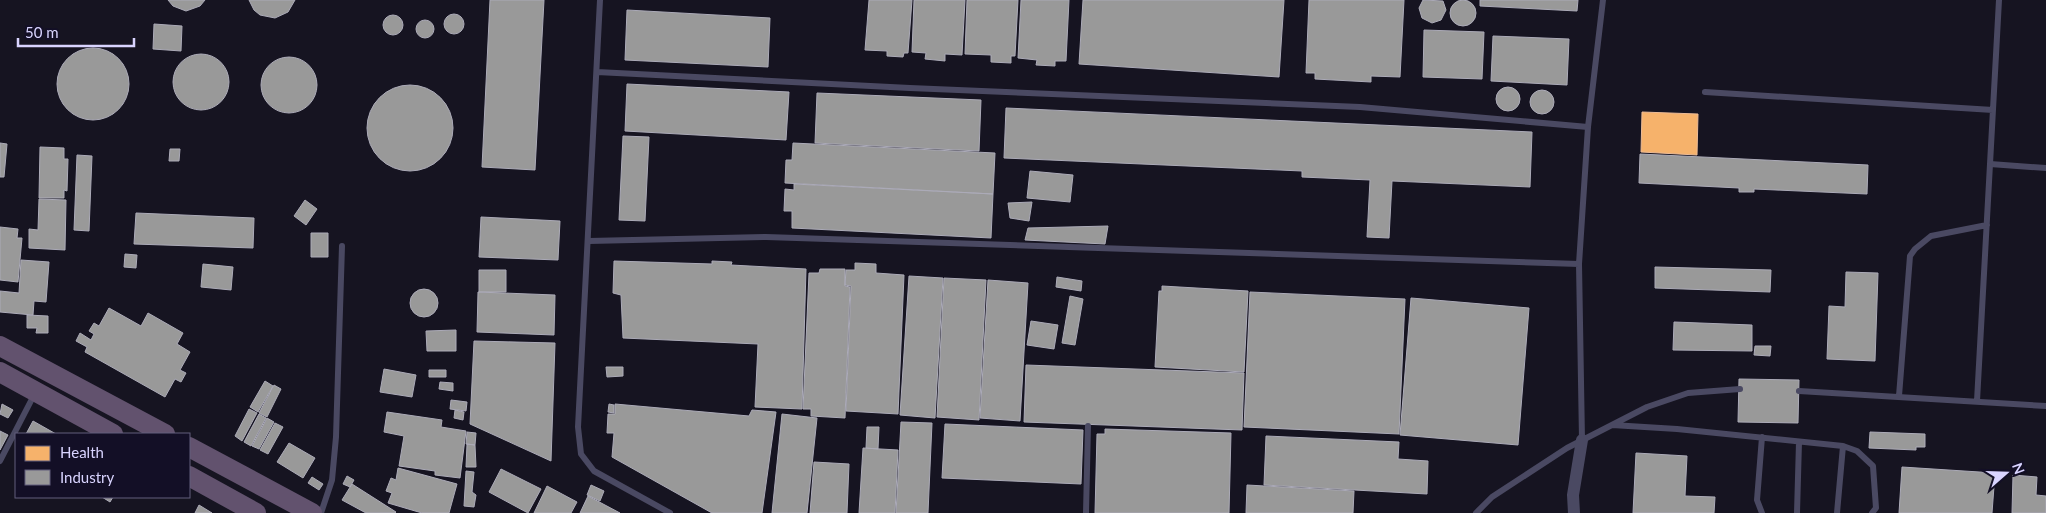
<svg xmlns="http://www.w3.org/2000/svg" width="2046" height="513" font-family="Lato,sans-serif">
	<rect width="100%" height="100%" fill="#161421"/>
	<path fill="#f6b26b" stroke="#edbc97" d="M1642,112L1698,114L1697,155L1641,152Z"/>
	<path fill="#999" stroke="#acabb8" d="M168,0H205L200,6L186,11L173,6Z
		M249,0H295L288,12L275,18L260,15L254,10Z
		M490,0H544L535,170L482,167Z
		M869,0H912L908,53H904L903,57L887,56V51L865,50Z
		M914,0H965L962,55L945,54V61L925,59L926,53L912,52Z
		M967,0H1018L1015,56H1011V63L991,62V55L965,54Z
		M1021,0H1069L1066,61H1055V66L1036,65L1037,60L1018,58Z
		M1083,0H1284L1279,77L1079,64Z
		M1309,0H1404L1400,77L1371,76V82L1315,79V73H1306Z
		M1423,0L1443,1L1446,10L1441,20L1432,23L1422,18L1419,8Z
		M1480,0H1578L1577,11L1480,6Z
		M1450 13a13 13 0 1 1 26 0a13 13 0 1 1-26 0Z
		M627,10L770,18L768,67L625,60Z
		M444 24a10 10 0 1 1 20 0a10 10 0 1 1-20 0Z
		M383 25a10 10 0 1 1 20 0a10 10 0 1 1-20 0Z
		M416 29a9 9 0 1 1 18 0a9 9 0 1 1-18 0Z
		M154,24L182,26L181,51L153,49Z
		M1424,30L1484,32L1482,79L1423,77Z
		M1493,36L1569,39L1567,85L1491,81Z
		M57 84a36 36 0 1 1 72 0a36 36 0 1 1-72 0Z
		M173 82a28 28 0 1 1 56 0a28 28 0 1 1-56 0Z
		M261 85a28 28 0 1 1 56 0a28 28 0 1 1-56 0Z
		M627,84L789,92L786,140L625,131Z
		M367 128a43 43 0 1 1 86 0a43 43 0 1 1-86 0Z
		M1496 99a12 12 0 1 1 24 0a12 12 0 1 1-24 0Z
		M1530 102a12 12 0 1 1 24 0a12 12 0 1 1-24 0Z
		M817,93L981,100L979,151L815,143Z
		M1006,108L1532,132L1530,187L1392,181L1389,238L1367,237L1370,180L1302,177V171L1004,158Z
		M623,136L649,137L645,221L619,220Z
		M0,143L7,144L4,177H0Z
		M793,143L995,153L993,194L785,183L786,160H792Z
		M40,147L64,148V159H68L67,191L64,190V198H39Z
		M170,149H180L179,161H169Z
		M1640,154L1868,165L1867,194L1754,189V192H1739V188L1639,183Z
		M77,155L92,156L89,231L74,230Z
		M1030,171L1073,175L1070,202L1027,198Z
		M794,184L993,194L991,238L792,228V211H784L785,189L794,190Z
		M39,199L66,200L65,250L29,248V229L38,230Z
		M305,200L317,209L306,225L294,216Z
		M1032,202L1029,221L1010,218L1008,203Z
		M136,213L254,218L253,248L134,244Z
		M481,217L560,221L558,260L479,257Z
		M1108,226L1105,244L1025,240L1028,228Z
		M0,227L18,229L17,238H22L18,282L0,280Z
		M311,233H328V257H311Z
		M125,254L137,255L136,268L124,267Z
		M21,260L49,262L46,302L34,301L33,315L0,312V291L19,293Z
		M614,261L712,264V261L732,262L731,265L806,269L802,409L755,407L758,344L623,338L621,295L613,293Z
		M855,263L876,264V273L904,275L898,414L846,411L851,286L845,285L846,270H855Z
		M203,264L233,267L231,290L201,287Z
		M1655,267L1771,270L1770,292L1655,288Z
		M820,269H845V286L850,287L845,418L811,416V409H803L809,273H819Z
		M479,270H506V292H479Z
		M1846,272L1878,273L1875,361L1827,359L1829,306L1845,307Z
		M909,276L943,278L935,418L900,415Z
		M1057,277L1082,281L1081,291L1056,287Z
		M944,278L986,280L979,420L937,417Z
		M988,280L1028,283L1020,421L980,418Z
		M1162,286L1248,291L1244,372L1155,367L1159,291H1162Z
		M410 303a14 14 0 1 1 28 0a14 14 0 1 1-28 0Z
		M478,292L555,295L554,335L477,332Z
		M1250,292L1405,299L1399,434L1244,427Z
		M1070,296L1083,299L1075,345L1062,343Z
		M1411,298L1529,308L1518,445L1400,435Z
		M109,308L141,326L148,313L183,333L177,344L190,352L180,370L186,373L181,382L175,379L165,397L85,352L87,347L76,341L80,333L91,340L94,334L89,331L94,323L99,326Z
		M27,315L48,316V333H36L37,328H27Z
		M1031,321L1058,325L1054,349L1027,345Z
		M1674,322L1752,325V351L1673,350Z
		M456,330V351H427L426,331Z
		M474,341L555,343L551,461L470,424Z
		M1755,346H1771L1770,356L1754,355Z
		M1026,365L1244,373L1242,430L1024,422Z
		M606,367H623V376L607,377Z
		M384,369L416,375L412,397L380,392Z
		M429,370H446V377H429Z
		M1739,379L1799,380L1798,423L1738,422Z
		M265,381L273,386L258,412L250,407Z
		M440,382L453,383V391L439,389Z
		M274,385L281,389L267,417L259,413Z
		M451,400L467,402L466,411L450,409Z
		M2,404L13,410L8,418L0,414Z
		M609,404L614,405V413L608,412Z
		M615,404L749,416L752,410L776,412L762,513H712L612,457L614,433H607L608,414H615Z
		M249,409L257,413L242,441L235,436Z
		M455,410L464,412L463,420L454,418Z
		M387,412L442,420L441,427L466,431L460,478L435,475V471L399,466L404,436L384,432Z
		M259,414L266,418L251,446L244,442Z
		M782,414L817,418L807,513H772Z
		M267,418L274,422L259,449L252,446Z
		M33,421L56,434H26Z
		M901,422L932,423L928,513H896Z
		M275,423L283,427L268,454L260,450Z
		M945,424L1083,430L1081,484L942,478Z
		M867,427H879L878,449L866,448Z
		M1105,429L1231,433L1229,513H1095L1097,434H1105Z
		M0,431L8,435L0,450Z
		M467,432L476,433L475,445L466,444Z
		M1870,432L1925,434V447H1916V450L1869,448Z
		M1266,436L1399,442L1398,459L1428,461L1427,494L1264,485Z
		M289,443L315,458L303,478L277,462Z
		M467,444L475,445L476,467H466Z
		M863,448L898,450L895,513H859Z
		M1636,453L1687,456L1685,496L1715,497L1714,513H1633Z
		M814,462L849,464L847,513H810Z
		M1902,467L1995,473L1992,513H1899Z
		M398,468L457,484L449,513H422L388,503L392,493L386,491L391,478L396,480Z
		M501,469L541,489L528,513L489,492Z
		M466,471L474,472L472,492L476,495L474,507L464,506Z
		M2013,475L2037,477L2036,495L2046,496V513H2012Z
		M347,476L354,480L350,487L343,484Z
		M312,477L323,484L319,490L308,483Z
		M352,484L396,512L395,513H366L342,500Z
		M591,485L604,491L600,501L587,495Z
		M1247,485L1354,491L1353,513H1246Z
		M547,486L577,502L571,513H534Z
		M588,496L620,513H580Z
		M102,497H113L110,502Z
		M199,505L212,513H195Z"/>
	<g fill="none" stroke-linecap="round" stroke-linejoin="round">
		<path stroke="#4a4962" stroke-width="6" d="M600,0L578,427L581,454L594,471L670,513
			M597,72L910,88L1360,107L1588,127
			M1705,92L1993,110
			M1990,164L2046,168
			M589,241L766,237L1579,264
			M1799,391L2046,406
			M1899,396L1910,256L1915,249L1931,236L1987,225
			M1977,401L1999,0
			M1612,425L1677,429L1843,446L1857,451L1873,466L1876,508L1872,513
			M1762,437L1757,500L1762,513
			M1582,440L1579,264L1588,127L1603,0
			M0,461L35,393
			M321,513L332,480L336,437L342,246
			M1086,513L1088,426
			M1476,513L1492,497L1567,448L1647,407L1688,393L1740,389
			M1797,513L1799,442
			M1837,513L1843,446"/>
		<path stroke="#4a4962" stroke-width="12" d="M1574,513L1573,495L1582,440"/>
		<path stroke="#62526e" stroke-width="20" d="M0,346L165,434
			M0,372L113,434
			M189,447L312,513
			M189,476L256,513"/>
	</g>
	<rect x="15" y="433" width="175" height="65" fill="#130f26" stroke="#625e7d"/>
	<rect x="25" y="446" width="25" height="15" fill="#f6b26b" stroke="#625e7d"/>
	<text x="60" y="458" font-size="15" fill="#d9d4ff">Health</text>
	<rect x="25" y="470" width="25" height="15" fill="#999999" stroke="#625e7d"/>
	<text x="60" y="483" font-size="15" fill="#d9d4ff">Industry</text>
	<g transform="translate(2006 473) rotate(70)" stroke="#130f26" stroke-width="4" paint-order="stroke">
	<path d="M0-4L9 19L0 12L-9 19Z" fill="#d9d4ff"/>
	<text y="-8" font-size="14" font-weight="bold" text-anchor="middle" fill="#d9d4ff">N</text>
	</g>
	<path d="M18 38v8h116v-8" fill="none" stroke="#d9d4ff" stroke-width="2.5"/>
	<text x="25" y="38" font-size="15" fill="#d9d4ff" stroke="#130f26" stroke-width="4" paint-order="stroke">50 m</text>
</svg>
